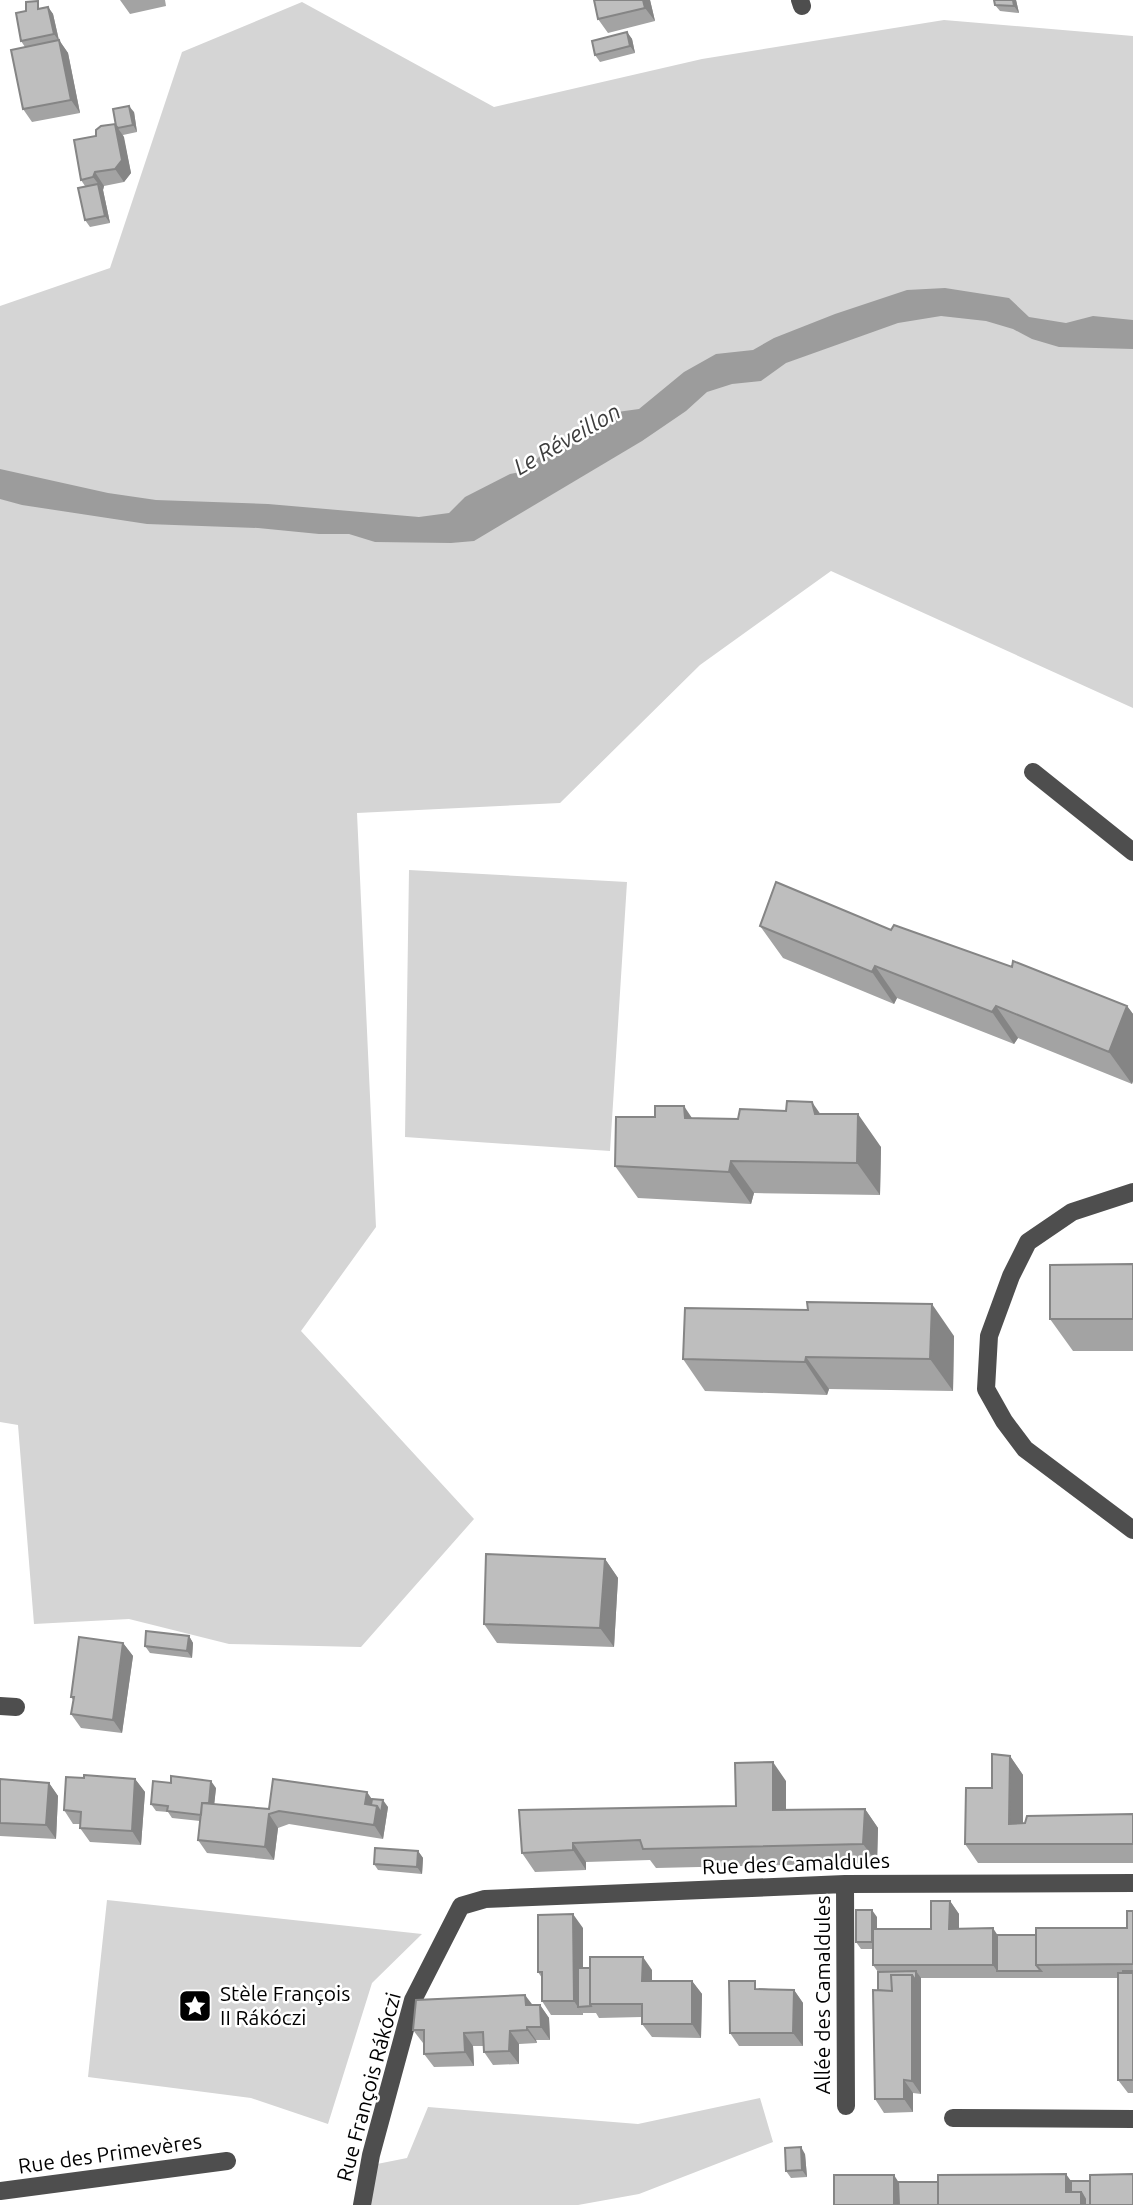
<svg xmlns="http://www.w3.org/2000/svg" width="1133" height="2205" font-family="Ubuntu,sans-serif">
	<rect width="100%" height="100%" fill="#fff"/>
	<path fill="#d5d5d5" d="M302,2L494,107L702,59L944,20L1133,36V708L831,571L700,665L560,803L357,813L376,1227L301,1331L474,1519L361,1647L229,1644L129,1619L34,1624L18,1425L0,1422V306L110,268L182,52Z
		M409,870L627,882L610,1151L405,1137Z
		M107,1900L422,1934L372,1983L328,2124L251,2098L88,2077Z
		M760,2098L773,2142L639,2194L578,2205H355L362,2167L407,2158L428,2107L638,2124Z"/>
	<path fill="#9c9c9c" d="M945,288L1009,298L1029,317L1066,323L1093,316L1133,320V349L1059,347L1032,339L1013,329L986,321L941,316L898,323L786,363L761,381L732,384L707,392L686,411L642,441L474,541L451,543L375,542L349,534H319L258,528L147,524L22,505L0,499V469L108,493L156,500L268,504L419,517L449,513L465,497L510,474L525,471L547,449L570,441L610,413L639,409L684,372L716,354L753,350L774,338L835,314L907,290Z"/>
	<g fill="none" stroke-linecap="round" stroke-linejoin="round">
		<path stroke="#4e4e4e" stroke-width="18" d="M800,0L802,6
			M1033,772L1133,852
			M1133,1192L1072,1212L1028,1242L1011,1276L989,1336L986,1389L1004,1421L1025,1449L1133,1530
			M0,1706L16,1707
			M845,1884L846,2106
			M953,2118L1133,2119
			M0,2191L227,2161
			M362,2205L371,2155L413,2000L461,1906L485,1899L845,1884L1133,1883"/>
	</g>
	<path fill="#a3a3a3" d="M120,0H165L166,6L130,14Z
		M650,0L655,21L608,33L598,19Z
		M994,0H1016L1019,13L1000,11L995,5Z
		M48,7L53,14L59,40L68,53L80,113L32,122L23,109L25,47L21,41L43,8Z
		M627,32L632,39L635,53L600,62L595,55Z
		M134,112L137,132L123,135L131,173L124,182L104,186L103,190L110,223L90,227L85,220V186L81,180L96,136Z
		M760,926L891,930L1012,967L1127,1006L1133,1014V1081L1132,1084L1018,1038L1014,1044L897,998L894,1004L783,958Z
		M821,1114L881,1147L880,1195L754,1193L751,1204L638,1198L615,1166L655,1117L738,1119Z
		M1133,1264V1351H1073L1050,1319Z
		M954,1336L953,1391L829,1389L827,1395L705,1391L683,1359Z
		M605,1559L618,1578L614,1647L497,1643L484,1624Z
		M189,1636L193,1643L192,1658L150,1653L145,1646Z
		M123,1643L133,1656L122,1733L81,1728L71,1714L73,1700L71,1697Z
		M1010,1756L1023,1775V1823L1133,1814V1863H978L965,1844L992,1788Z
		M0,1779L49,1783L58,1796L56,1839L0,1836Z
		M135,1779L145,1792L141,1845L90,1842L80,1828L81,1824H73L64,1810Z
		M786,1781V1810L865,1809L878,1828L877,1863L656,1868L650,1860L586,1862V1870L535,1872L522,1853L736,1806Z
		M216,1788L214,1804L269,1809L372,1799L388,1807L383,1839L289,1824L278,1828L274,1860L207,1853L198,1840L200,1821L172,1818L168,1812L156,1811L151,1804Z
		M418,1851L423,1858L422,1874L378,1870L374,1864Z
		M950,1901L959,1914V1929L997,1935H1036L1127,1928L1133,1911V2093H1128L1118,2080V1978H921V2094L913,2093V2112L884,2113L875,2099L878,1972L873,1965V1949H861L856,1942L877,1917V1929H931Z
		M583,1928V1968L652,1970V1981H692L702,1994L701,2038L652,2037L642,2024V2017L599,2018L596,2013H583V2015H551L542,2001V1978L538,1972Z
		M759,1988L769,1989L794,1990L803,2003V2046H739L730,2033Z
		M532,2005H540L549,2018L550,2040H536L537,2043L519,2044V2064L493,2065L484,2052V2046H473L474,2066L434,2067L424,2054V2043H423L413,2030Z
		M805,2154L807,2177L791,2178L786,2171Z"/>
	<path fill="#858585" d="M643,0H650L655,21L645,8Z
		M1013,0H1016L1019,13L1014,6Z
		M48,7L53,14L59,41L54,34Z
		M627,32L632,39L635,53L630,46Z
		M59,40L68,53L80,113L71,100Z
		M129,106L134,112L137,132L133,125Z
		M115,124L124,137L131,173L124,182L115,169Z
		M95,172L104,186L103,190L93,177Z
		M98,184L103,190L110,223L105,216Z
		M875,966L897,998L894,1004L872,972Z
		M996,1006L1018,1038L1014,1044L992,1012Z
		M1127,1006L1133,1014V1081L1132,1084L1109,1052Z
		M812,1102L835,1135L815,1114Z
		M684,1106L706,1139L685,1118Z
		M858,1114L881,1147L880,1195L857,1163Z
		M731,1161L754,1193L751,1204L729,1172Z
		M932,1304L954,1336L953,1391L930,1359Z
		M806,1357L829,1389L827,1395L805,1362Z
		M605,1559L618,1578L614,1647L600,1628Z
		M189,1636L193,1643L192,1658L187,1651Z
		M123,1643L133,1656L122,1733L113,1720Z
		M1010,1756L1023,1775V1843L1009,1824Z
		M773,1762L786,1781V1829L773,1810Z
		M135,1779L145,1792L141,1845L132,1831Z
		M211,1781L216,1788L213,1816L208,1809Z
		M49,1783L58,1796L56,1839L46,1825Z
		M367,1792L376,1805L365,1804Z
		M383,1800L388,1807L383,1839L374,1825L377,1806Z
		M865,1809L878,1828L877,1863L863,1844Z
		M269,1814L278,1828L274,1860L265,1847Z
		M573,1843L586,1862V1870L573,1850Z
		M418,1851L423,1858L422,1874L417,1867Z
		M950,1901L959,1914V1942L949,1929Z
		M872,1910L877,1917V1949L872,1942Z
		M573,1914L583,1928V2007H578L583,2015L574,2001Z
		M993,1928L1002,1942L997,1971L993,1965Z
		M643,1957L652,1970V1994L642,1981Z
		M916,1971L921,1978V1988L916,1981Z
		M912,1975L921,1988V2094L912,2081Z
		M692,1981L702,1994L701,2038L692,2024Z
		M794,1990L803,2003V2046L793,2033Z
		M525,1995L535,2008L526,2005Z
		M540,2005L549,2018L550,2040L541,2027Z
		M527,2027L536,2040L537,2043L527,2030Z
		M510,2031L519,2044V2064L509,2051Z
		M464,2033L473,2046L474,2066L465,2052Z
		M904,2080L913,2093V2112L904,2099Z
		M801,2147L805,2154L807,2177L802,2170Z
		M1066,2174L1076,2188V2198L1066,2192Z
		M894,2175L903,2189V2205H894Z
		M1081,2192L1090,2205H1081Z"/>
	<path fill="#bebebe" stroke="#858585" stroke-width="2" d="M594,0H643L645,8L598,19Z
		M994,0H1013L1014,6L995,5Z
		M38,1V9L48,7L54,34L21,41L16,13L26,11V2Z
		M627,32L630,46L595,55L592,41Z
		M59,40L71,100L23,109L11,50Z
		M129,106L133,125L118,128L116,126L113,109Z
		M115,124L122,160L115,169L95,172L93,177L81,180L74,140L96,136V130L101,126Z
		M98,184L105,216L85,220L78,188Z
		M776,882L891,930L894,925L1012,967L1013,961L1127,1006L1109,1052L996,1006L992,1012L875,966L872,972L760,926Z
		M787,1101L812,1102L815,1114H858L857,1163L731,1161L729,1172L615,1166L616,1117H655V1106H684L685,1118L738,1119L740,1109L786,1111Z
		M1133,1264V1319H1050V1265Z
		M807,1302L932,1304L930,1359L806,1357L805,1362L683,1359L685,1308L808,1310Z
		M486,1554L605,1559L600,1628L484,1624Z
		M146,1631L189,1636L187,1651L145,1646Z
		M79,1637L123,1643L113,1720L71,1714L74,1697H71Z
		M992,1754L1010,1756L1009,1824L1025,1823L1027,1816L1133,1814V1844H965L966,1788H992Z
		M773,1762V1810L865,1809L863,1844L643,1849L640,1840L573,1843V1850L522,1853L519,1810L736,1806L735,1763Z
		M84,1775L135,1779L132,1831L80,1828L81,1812L64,1810L66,1777L84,1778Z
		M171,1776L211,1781L209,1803H202L201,1815L167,1811L168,1806L151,1804L153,1781L171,1783Z
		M0,1779L49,1783L46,1825L0,1823Z
		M273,1779L367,1792L365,1804L377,1806L374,1825L279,1811L269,1814L265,1847L198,1840L202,1803L269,1809Z
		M372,1799L383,1800L381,1813L377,1806L371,1805Z
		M375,1848L418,1851L417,1867L374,1864Z
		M931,1901H950L949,1929L993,1928V1965H873V1929H931Z
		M856,1910H872V1942H856Z
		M1127,1911H1133V1964L1036,1965V1928H1127Z
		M573,1914L574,2001H542V1972H538V1915Z
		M997,1935H1036V1965L1041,1971H997Z
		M590,1957H643L642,1981H692V2024H642V2004H590Z
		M578,1968H590V2004L591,2006L578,2007Z
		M916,1971V1981L912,1975H891L892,1991L878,1990V1972Z
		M1123,1971H1133V1973H1123Z
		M1118,1973H1133V2080H1118Z
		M891,1975H912V2081L904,2080V2099H875L873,1990L892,1991Z
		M729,1981H755V1989L794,1990L793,2033H730Z
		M525,1995L526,2005H540L541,2027H527V2030L510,2031L509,2051L484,2052L483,2032L464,2033L465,2052L424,2054V2030H413L416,2000Z
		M801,2147L802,2170L786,2171L785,2148Z
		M1066,2174V2192H1081V2205H938V2175Z
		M1133,2174V2205H1090V2175Z
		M834,2175H894V2205H834Z
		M1071,2181H1090V2205H1085V2199L1081,2192H1071Z
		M898,2182H938V2205H899Z"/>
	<defs>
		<symbol id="sight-square" viewBox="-11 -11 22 22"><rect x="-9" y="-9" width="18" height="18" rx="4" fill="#000" stroke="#fff"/><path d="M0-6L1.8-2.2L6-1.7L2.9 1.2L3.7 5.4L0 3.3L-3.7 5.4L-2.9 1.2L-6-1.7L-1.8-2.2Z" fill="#fff"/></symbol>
	</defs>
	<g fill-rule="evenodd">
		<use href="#sight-square" x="176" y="1987" width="38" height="38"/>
	</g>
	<g text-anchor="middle" stroke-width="5" stroke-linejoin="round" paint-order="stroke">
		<g font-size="21" fill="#000" stroke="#fff">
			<text transform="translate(796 1864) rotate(-2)" y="7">Rue des Camaldules</text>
			<text transform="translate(823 1995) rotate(-90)" y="7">Allée des Camaldules</text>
			<text transform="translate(369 2087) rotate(-75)" y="7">Rue François Rákóczi</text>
			<text transform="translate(110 2154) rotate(-8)" y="7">Rue des Primevères</text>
		</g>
		<g font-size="21" fill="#000" stroke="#fff" text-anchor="start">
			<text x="220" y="2001">Stèle François<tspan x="220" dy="24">II Rákóczi</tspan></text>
		</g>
		<g font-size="23" font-style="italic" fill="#3d3d3d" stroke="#fff">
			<text transform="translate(567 439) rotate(-30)" y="8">Le Réveillon</text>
		</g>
	</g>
</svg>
